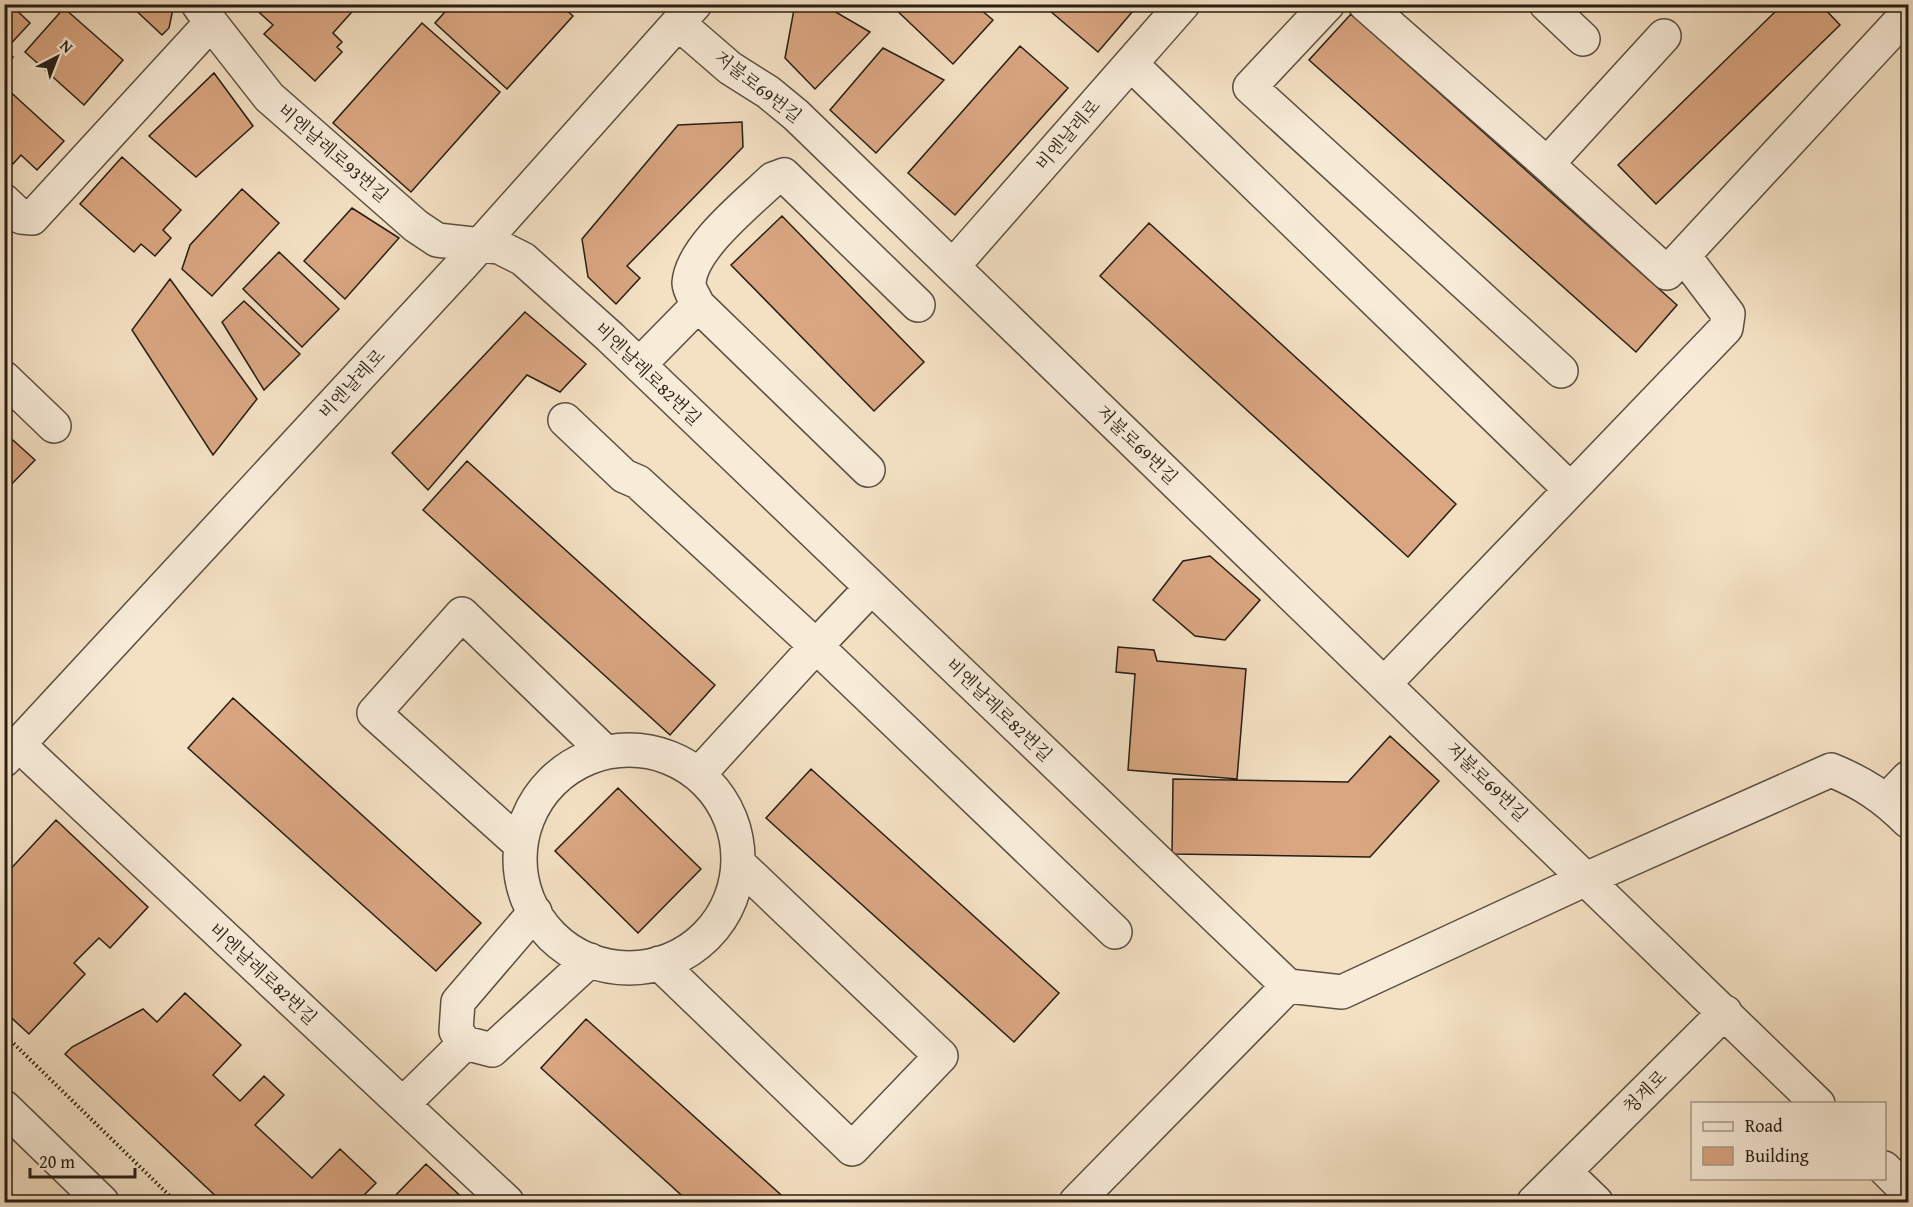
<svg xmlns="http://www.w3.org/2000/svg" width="1913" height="1207" font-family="'Gentium Book Plus','Noto Serif KR',serif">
	<rect width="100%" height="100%" fill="#f4e1c4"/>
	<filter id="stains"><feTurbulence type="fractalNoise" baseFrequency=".00333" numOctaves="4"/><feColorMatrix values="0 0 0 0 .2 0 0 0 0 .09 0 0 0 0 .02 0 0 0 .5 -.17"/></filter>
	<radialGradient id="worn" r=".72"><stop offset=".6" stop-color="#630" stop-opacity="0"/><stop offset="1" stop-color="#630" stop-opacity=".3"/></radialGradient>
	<path fill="#d9a681" stroke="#271e15" stroke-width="1.5" d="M4,4H10L30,23L5,50L13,57L4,67Z
		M129,4H174L169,28L162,35Z
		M250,4H359L333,33L342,42L337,47L342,52L315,81L264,34L273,25Z
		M452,4H560L573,16L507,89L435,23Z
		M795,4H822L870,32L815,89L785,58Z
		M890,4H974L993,20L953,64Z
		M1042,4H1139L1098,52Z
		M1783,4H1820L1840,25L1656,204L1618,165Z
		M64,8L123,60L84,105L25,52Z
		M1351,14L1677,305L1636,352L1309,60Z
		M422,23L500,92L411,192L333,123Z
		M1020,46L1068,88L955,215L908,173Z
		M883,48L944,80L876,153L830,110Z
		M214,73L253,126L196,177L149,136Z
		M4,86L64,141L37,170L21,155L13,164L9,160L4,165Z
		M742,122L743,147L627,266L640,278L616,304L588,277L582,239L678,125Z
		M122,157L181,210L163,230L171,238L155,256L141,244L134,252L80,204Z
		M242,189L279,223L212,296L182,269L190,245Z
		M352,208L399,238L345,299L304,261Z
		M782,216L924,362L874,411L731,265Z
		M1149,223L1456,504L1408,557L1100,276Z
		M279,252L339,309L302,347L243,289Z
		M170,279L257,399L213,455L132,330Z
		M244,301L300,354L264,390L222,322Z
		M525,312L586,364L560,392L527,375L428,490L392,453Z
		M4,432L35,460L4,492Z
		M467,461L715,685L670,735L423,510Z
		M1210,556L1260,600L1225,640L1195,636L1153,600L1183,561Z
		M1118,647L1154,650L1157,661L1246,669L1237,779L1128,770L1135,674L1116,672Z
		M233,698L481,923L436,971L188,748Z
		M1390,736L1439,781L1370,857L1172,854L1173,779L1348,782Z
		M811,769L1059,993L1014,1042L766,818Z
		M618,788L701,869L638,933L555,851Z
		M56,820L148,907L110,948L99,938L74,963L85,974L29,1034L4,1011V876Z
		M185,993L241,1045L213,1075L240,1101L264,1076L284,1095L255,1125L312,1178L340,1149L376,1183L357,1202H222L65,1054L72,1047L143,1009L157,1022Z
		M586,1019L789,1202H689L541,1068Z
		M426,1164L467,1202H389Z"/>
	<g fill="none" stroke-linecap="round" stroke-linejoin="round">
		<defs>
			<path id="minor" d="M198,4L211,23L269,97L416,226L437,240L499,247L523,259L610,337L1288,986L1076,1202
				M1328,4L1250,87L1561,371
				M1365,4L1547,164L1664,36
				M1546,4L1583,39
				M678,23L730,68L768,92L796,115L1818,1104
				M1131,64L1570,489
				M1547,164L1667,273L1908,13
				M4,201L21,217L32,218L211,23
				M953,266L1183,4
				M698,305L868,470
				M639,365L698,305C695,298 689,290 689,283C691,248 748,203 773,179L784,175L918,305
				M4,378L54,426
				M565,420L624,476L638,482L816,646L871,588
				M1385,683L1726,328L1728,314L1684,256
				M19,745L507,1202
				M520 859a109 109 0 1 1 218 0a109 109 0 1 1-218 0Z
				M4,760L462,265L695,4
				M699,774L816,646L1115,932
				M1887,800L1908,778
				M521,845L374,713L462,614L604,751
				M535,912L458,1002L456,1031L465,1043L492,1050L590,960
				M659,963L852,1149L941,1056L739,864
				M1288,986L1342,992L1586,879L1831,770C1863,783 1884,797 1908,821
				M403,1104L465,1043
				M4,1107L102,1202
				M1884,1168L1908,1192
				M1565,1172L1596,1202
				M1534,1202L1725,1012"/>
		</defs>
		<use href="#minor" stroke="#5a4f41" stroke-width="36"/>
		<path stroke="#271e15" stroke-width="4" stroke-dasharray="1.5 3" stroke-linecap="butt" d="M4,1034L176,1202"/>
		<use href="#minor" stroke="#f8ecd9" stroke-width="33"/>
	</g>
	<g text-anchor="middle" stroke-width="4.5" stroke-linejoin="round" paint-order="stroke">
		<g font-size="18" fill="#271e15" stroke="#f8ecd9">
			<text transform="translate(758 87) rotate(38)" y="6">저불로69번길</text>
			<text transform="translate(1068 135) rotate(-49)" y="6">비엔날레로</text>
			<text transform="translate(333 153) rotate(41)" y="6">비엔날레로93번길</text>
			<text transform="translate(648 374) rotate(44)" y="6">비엔날레로82번길</text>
			<text transform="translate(352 384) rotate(-47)" y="6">비엔날레로</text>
			<text transform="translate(1137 445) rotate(44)" y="6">저불로69번길</text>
			<text transform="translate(999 710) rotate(44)" y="6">비엔날레로82번길</text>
			<text transform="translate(1487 782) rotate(44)" y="6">저불로69번길</text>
			<text transform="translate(263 974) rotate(43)" y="6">비엔날레로82번길</text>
			<text transform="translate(1645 1092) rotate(-45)" y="6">청계로</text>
		</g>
	</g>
	<rect width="1913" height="1207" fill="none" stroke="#f4e1c4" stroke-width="24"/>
	<rect x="6" y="6" width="1901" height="1195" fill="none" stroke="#271e15" stroke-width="3"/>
	<rect x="12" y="12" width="1889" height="1183" fill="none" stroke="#271e15" stroke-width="1.5"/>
	<rect x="1691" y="1102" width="195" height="78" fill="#f8ecd9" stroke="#a49a8b" stroke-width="1.5"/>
	<rect x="1703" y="1122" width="30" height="9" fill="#f8ecd9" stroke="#a49a8b" stroke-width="1.5"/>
	<text x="1745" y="1132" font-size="18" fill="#271e15">Road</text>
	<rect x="1703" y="1147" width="30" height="18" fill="#d9a681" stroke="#a49a8b" stroke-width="1.5"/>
	<text x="1745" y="1162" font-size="18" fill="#271e15">Building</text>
	<g transform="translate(57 57) rotate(42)" stroke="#f8ecd9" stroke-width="4.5" paint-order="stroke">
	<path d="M0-4.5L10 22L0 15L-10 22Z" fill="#271e15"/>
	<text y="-9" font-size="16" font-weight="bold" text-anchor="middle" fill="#271e15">N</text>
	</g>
	<path d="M30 1168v9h105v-9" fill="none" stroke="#271e15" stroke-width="3"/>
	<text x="39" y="1168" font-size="18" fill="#271e15" stroke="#f8ecd9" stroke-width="4.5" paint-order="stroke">20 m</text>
	<rect width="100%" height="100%" filter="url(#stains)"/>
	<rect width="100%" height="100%" fill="url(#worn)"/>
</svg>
